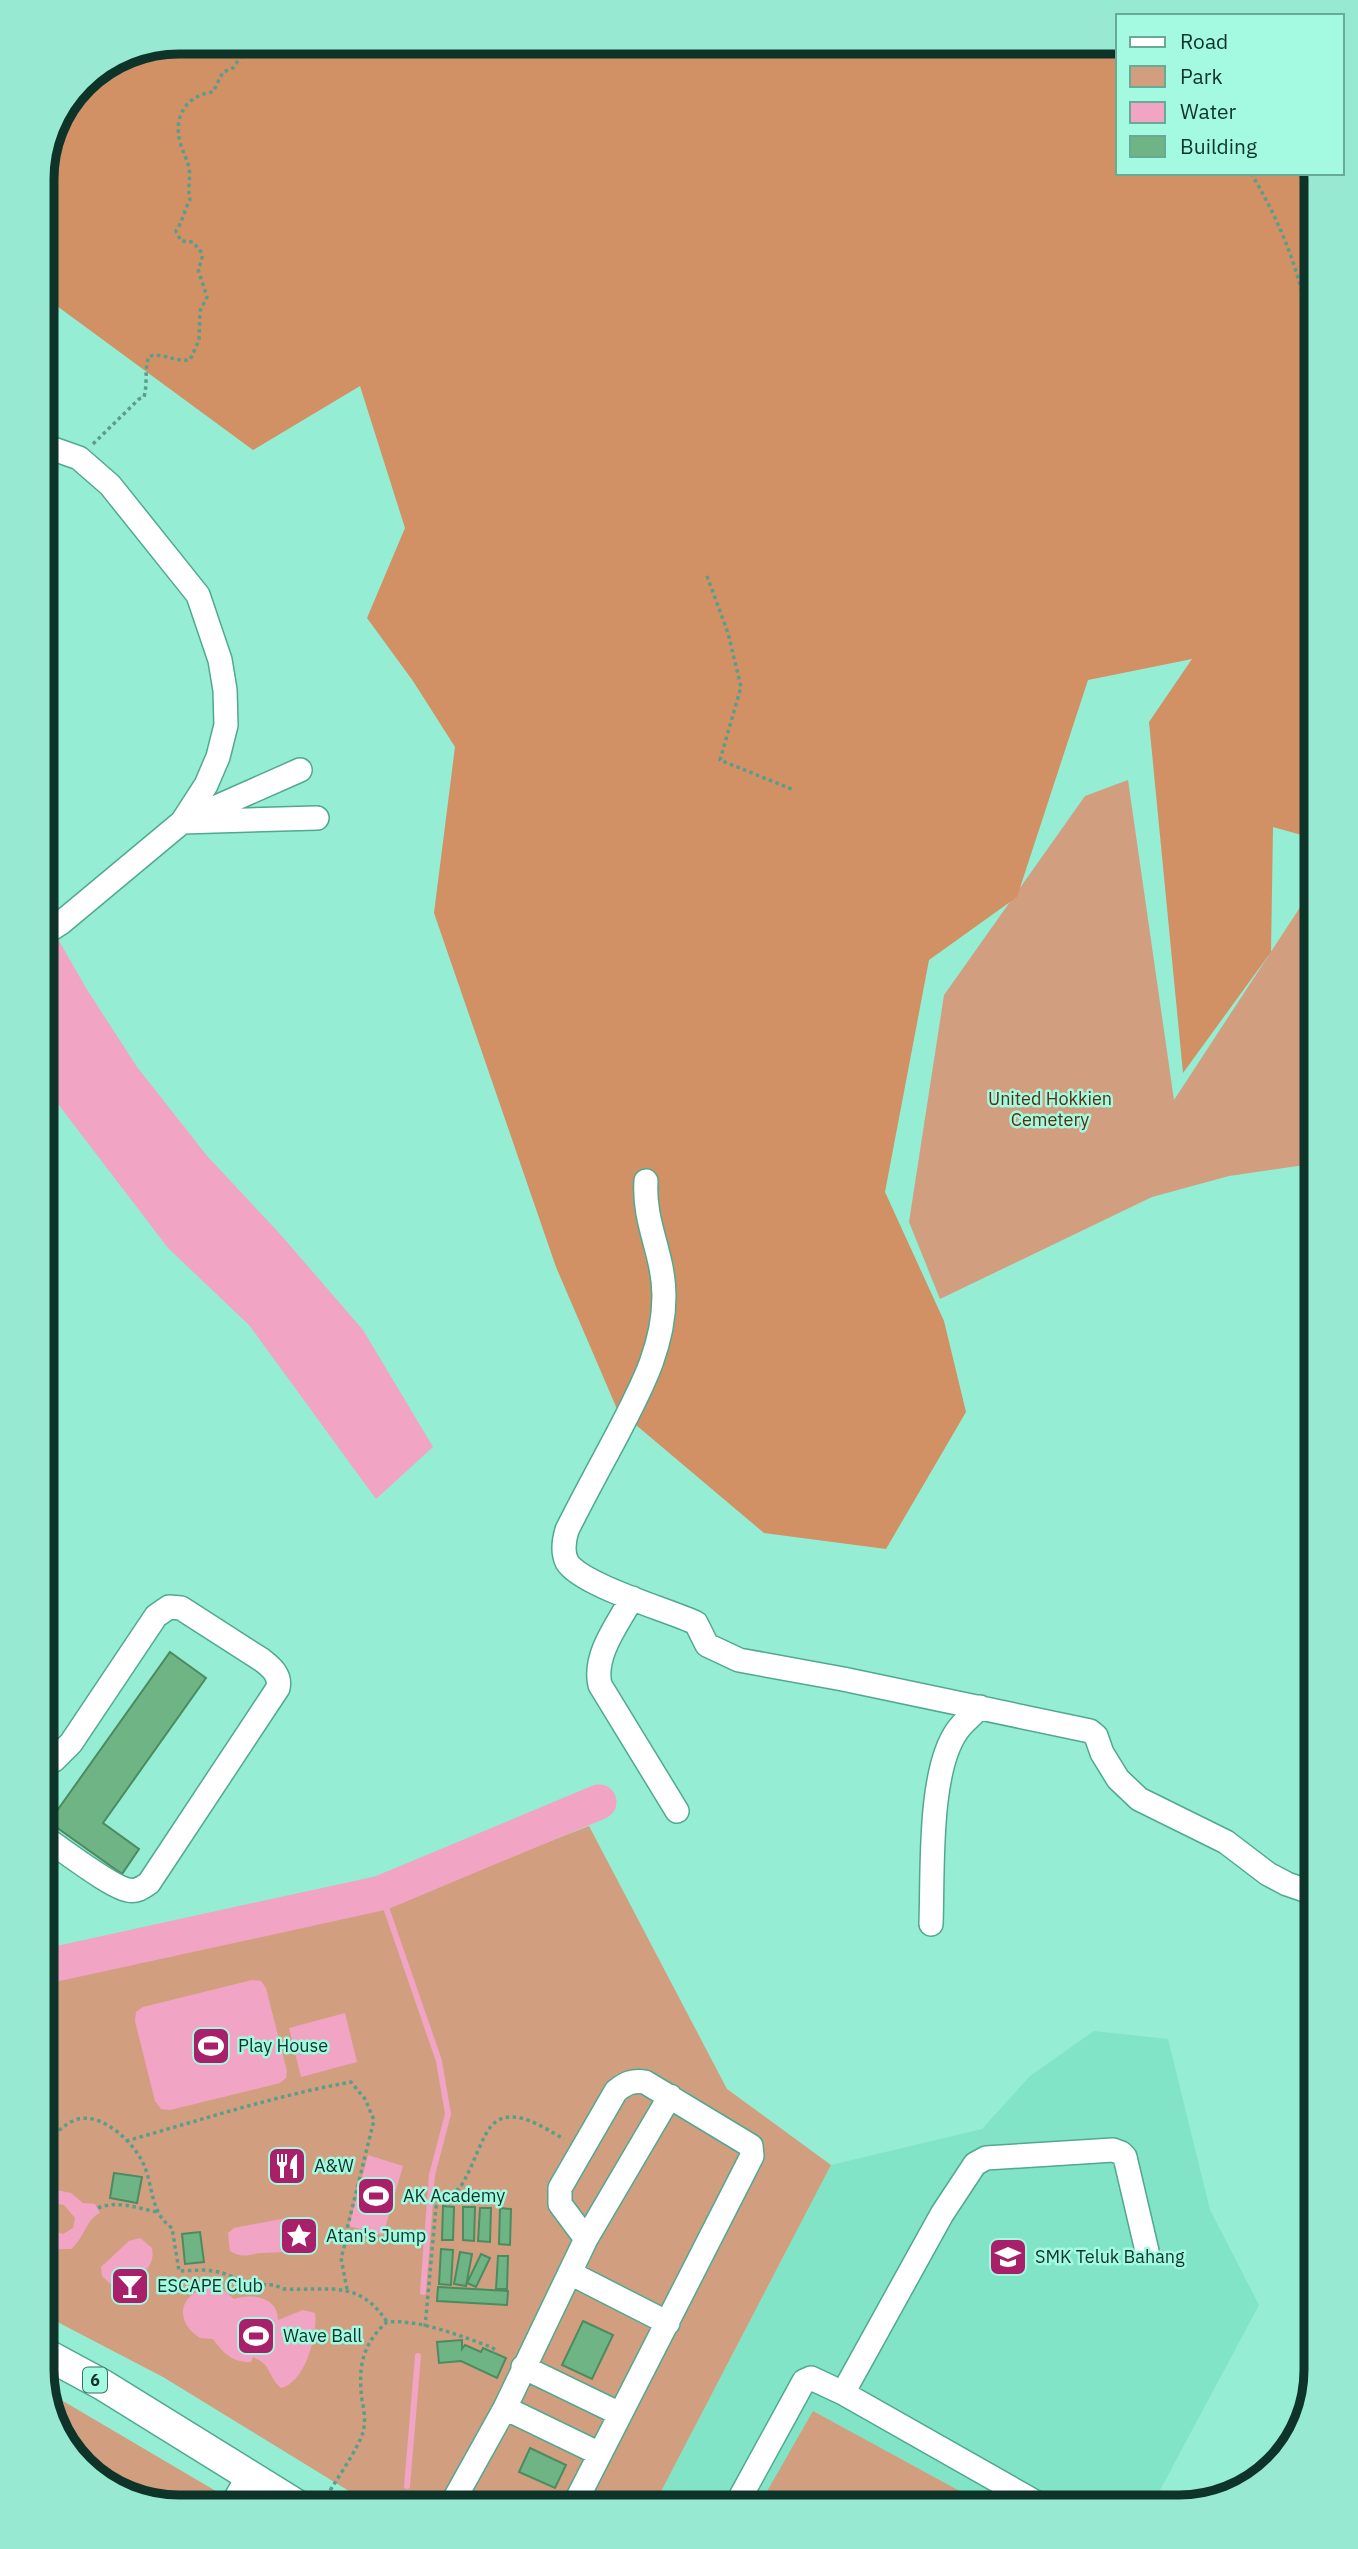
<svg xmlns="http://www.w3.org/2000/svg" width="1358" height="2549" font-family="'IBM Plex Sans',sans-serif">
	<rect width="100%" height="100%" fill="#95edd3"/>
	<path fill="#81e4c7" d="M1094,2031L1168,2039L1210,2210L1259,2305L1151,2507H653L831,2165L982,2129L1030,2076Z"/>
	<path fill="#d19f80" d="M1128,780L1174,1100L1312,889L1316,890V1175L1312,1164L1229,1176L1152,1197L940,1299L909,1222L944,995L1085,796Z
		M589,1826L727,2089L831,2165L653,2507H375L163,2377L42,2314V1981L368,1912Z
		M46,2391L243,2507H171L103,2484L53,2423Z
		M813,2411L989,2507H758Z"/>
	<path fill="#d29065" d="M179,42H1118V173H1315L1316,839L1273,827L1271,952L1183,1073L1149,722L1192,659L1088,680L1017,897L929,960L885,1192L944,1321L966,1412L886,1549L764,1533L617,1409L556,1267L434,913L455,747L413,681L367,618L405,528L360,386L253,450L42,295V171L56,119L82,82L127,52Z"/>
	<path fill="#f1a4c4" d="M42,911L86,988L137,1067L208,1157L280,1234L363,1330L433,1447L376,1499L249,1325L168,1248L42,1083Z
		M252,1980L261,1981L266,1988L287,2071L286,2078L280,2083L170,2110L161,2109L155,2101L135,2021L136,2012L143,2007Z
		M345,2013L357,2062L301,2077L289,2028Z
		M368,2155L403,2166L383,2235L349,2226Z
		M42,2187L71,2193L83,2203L95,2204L100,2213C86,2219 84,2239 71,2249H55L42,2242V2227L63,2234L73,2228L75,2218L64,2205L42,2201Z
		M281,2219C295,2223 300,2231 296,2245C285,2254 277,2252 264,2253C248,2253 246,2260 230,2251L228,2233L234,2228Z
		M140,2238L152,2248C154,2259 151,2264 144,2273C141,2278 142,2283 139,2288C129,2304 111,2284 102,2276L101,2267L129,2241Z
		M213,2287L221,2288L234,2299C252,2293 278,2297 278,2320L303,2310L315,2313C318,2334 305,2383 281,2388C268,2377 272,2364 253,2357L251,2362C233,2363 223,2353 213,2339L200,2338C172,2320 180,2291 213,2287Z"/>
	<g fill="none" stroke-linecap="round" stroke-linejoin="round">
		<path stroke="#f1a4c4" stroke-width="6" d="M381,1893L439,2061L448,2114L432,2175L423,2292
			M407,2486L418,2356"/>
		<path stroke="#f1a4c4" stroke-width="35" d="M42,1967L381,1893L599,1802"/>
	</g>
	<path fill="#6fb484" stroke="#4c8b60" stroke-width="2" d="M170,1652L206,1678L103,1823L139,1849L122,1874L49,1822Z
		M114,2173L142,2177L137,2203L110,2198Z
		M443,2206L454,2207L453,2240H442Z
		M463,2207H475L474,2241L463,2240Z
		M480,2208H491L490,2242L478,2241Z
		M500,2208L511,2209L510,2245L499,2244Z
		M200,2232L204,2262L185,2264L182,2234Z
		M441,2249L453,2250L451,2285L439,2284Z
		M460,2252L472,2254L466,2286L454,2284Z
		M481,2254L490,2258L476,2287L467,2283Z
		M498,2256H508L507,2289H496Z
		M121 2285a9 9 0 1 1 18 0a9 9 0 1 1-18 0Z
		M438,2287L508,2291L507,2305L437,2301Z
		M583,2321L613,2335L592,2379L562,2365Z
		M462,2340V2349L465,2345L481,2352L483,2348L506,2358L497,2378L461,2361L439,2363L437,2342Z
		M530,2448L566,2465L555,2488L519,2472Z"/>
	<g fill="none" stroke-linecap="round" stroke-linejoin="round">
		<defs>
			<path id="minor" d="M194,817L300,770
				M182,822L317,818
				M42,935L62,922L182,822L206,785L218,757L226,725L225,690L220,660L198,595L110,485L79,458L42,445
				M646,1181C643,1223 664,1254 664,1296C664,1348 640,1390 617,1435C600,1467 583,1498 567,1530C564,1540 562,1552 567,1562C581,1585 668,1610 696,1623L707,1645L739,1660L843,1679L1090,1731L1096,1736L1102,1753L1118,1779L1139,1799L1226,1842L1268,1874L1287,1884L1316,1894
				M632,1598C618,1624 593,1655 600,1685L677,1811
				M42,1836C61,1848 109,1886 128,1890C136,1892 142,1888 149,1883L278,1688C281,1675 271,1667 262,1660L181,1608L169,1607L156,1616L71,1743L54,1760L42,1766
				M931,1924C933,1872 928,1772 957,1731C963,1722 973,1715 980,1707
				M570,2273L668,2323
				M523,2367L620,2414
				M843,2393L942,2214L975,2164L986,2158L1113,2150L1121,2153L1125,2157L1147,2251
				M505,2408L600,2454
				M231,2507L248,2476
				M450,2507L505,2408L586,2239L670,2096
				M573,2507L752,2156L751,2146L645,2082C633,2080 626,2083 616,2091L560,2188V2204L586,2239
				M735,2507L804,2381L811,2378L843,2393L1044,2507"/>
			<path id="major" d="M42,2352L103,2385L300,2507"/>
		</defs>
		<use href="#minor" stroke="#51a891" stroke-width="26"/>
		<use href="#major" stroke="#51a891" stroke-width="33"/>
		<path stroke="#5b9d8a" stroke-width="3.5" stroke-dasharray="3.5 3.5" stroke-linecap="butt" d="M1251,173C1276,215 1295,258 1305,306C1310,327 1310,350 1316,371
			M93,444L139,399L144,397C148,382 144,370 149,356C167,353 172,362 190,360L199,340L200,311L207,297L198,269L202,260V253L193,242L181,241L176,231C183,221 184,210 190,200C187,189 191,179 189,168C187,158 182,151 180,142C173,116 187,95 213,92L223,72L233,68L244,52L256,49L263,42
			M707,576L728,633L741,687L720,760L794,790
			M126,2141C201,2120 274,2096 351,2082L365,2099L374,2120L345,2237V2244L341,2258L347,2289
			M42,2143C55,2136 64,2123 78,2119C102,2113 132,2141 142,2161C154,2184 149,2212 172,2228L179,2271L204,2270L220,2272L252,2284L274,2285L284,2289C329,2291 359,2279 387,2322
			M98,2208C117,2200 137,2208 157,2212
			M425,2327L436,2207C440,2197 450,2197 457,2190C461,2187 464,2181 466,2177C474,2162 479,2146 487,2132C506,2100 542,2127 564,2139
			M323,2502C332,2486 359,2448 363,2432C366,2421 364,2410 362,2400C358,2367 362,2344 387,2322C419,2319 461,2336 491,2347L496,2350L495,2353"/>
		<use href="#minor" stroke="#fff" stroke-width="23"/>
		<use href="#major" stroke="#fff" stroke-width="30"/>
	</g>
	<defs>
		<symbol id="stadium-square" viewBox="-11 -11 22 22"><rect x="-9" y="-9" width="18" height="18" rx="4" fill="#a72069" stroke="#a3fae0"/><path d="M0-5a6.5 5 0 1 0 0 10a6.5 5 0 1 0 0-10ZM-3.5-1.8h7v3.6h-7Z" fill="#fff"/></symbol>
		<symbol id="restaurant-square" viewBox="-11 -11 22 22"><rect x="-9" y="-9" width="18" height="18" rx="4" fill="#a72069" stroke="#a3fae0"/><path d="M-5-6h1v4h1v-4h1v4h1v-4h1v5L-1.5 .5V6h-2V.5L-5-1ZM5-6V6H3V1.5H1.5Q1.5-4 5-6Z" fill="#fff"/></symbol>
		<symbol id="sight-square" viewBox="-11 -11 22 22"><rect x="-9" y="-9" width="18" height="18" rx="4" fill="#a72069" stroke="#a3fae0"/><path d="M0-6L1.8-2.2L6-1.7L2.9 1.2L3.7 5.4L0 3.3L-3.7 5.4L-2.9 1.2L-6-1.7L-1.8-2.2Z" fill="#fff"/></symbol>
		<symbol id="school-square" viewBox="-11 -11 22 22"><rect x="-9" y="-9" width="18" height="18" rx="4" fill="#a72069" stroke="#a3fae0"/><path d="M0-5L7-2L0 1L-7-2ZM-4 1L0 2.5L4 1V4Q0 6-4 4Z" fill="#fff"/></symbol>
		<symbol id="bar-square" viewBox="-11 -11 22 22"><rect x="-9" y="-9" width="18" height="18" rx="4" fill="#a72069" stroke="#a3fae0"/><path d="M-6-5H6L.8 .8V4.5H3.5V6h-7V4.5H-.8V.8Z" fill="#fff"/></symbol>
	</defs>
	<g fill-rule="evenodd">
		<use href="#stadium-square" x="189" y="2024" width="44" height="44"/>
		<use href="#restaurant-square" x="265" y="2144" width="44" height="44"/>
		<use href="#stadium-square" x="354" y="2174" width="44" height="44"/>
		<use href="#sight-square" x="277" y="2214" width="44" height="44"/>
		<use href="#school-square" x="986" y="2235" width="44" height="44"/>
		<use href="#bar-square" x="108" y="2264" width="44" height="44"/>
		<use href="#stadium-square" x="234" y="2314" width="44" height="44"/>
	</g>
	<g text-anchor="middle" stroke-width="5" stroke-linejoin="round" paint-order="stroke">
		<rect fill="#a3fae0" stroke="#3b6f61" stroke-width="2" x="83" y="2367.5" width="24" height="25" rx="5"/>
		<g font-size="16" font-weight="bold" fill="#0e342a">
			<text x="95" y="2386">6</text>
		</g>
		<g font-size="18" fill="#592d0d" stroke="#a3fae0">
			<text x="1050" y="1105">United Hokkien<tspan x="1050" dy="21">Cemetery</tspan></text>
		</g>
		<g font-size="18" fill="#0e342a" stroke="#a3fae0" text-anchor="start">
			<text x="238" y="2052">Play House</text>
			<text x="314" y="2172">A&amp;W</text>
			<text x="403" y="2202">AK Academy</text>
			<text x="326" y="2242">Atan's Jump</text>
			<text x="1035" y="2263">SMK Teluk Bahang</text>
			<text x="157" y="2292">ESCAPE Club</text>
			<text x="283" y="2342">Wave Ball</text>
		</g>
	</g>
	<path d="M0 0H1358V2549H0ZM179 54H1179A125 125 0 0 1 1304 179V2370A125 125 0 0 1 1179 2495H179A125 125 0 0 1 54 2370V179A125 125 0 0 1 179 54Z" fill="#97ead1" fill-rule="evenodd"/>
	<path fill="none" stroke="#0e342a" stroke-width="9" d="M179 54H1179A125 125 0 0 1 1304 179V2370A125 125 0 0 1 1179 2495H179A125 125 0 0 1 54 2370V179A125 125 0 0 1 179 54Z"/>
	<rect x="1116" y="14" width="228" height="161" fill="#a3fae0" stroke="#67ab97" stroke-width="2"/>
	<rect x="1130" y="37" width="35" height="10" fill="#ffffff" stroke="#67ab97" stroke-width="2"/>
	<text x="1180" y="49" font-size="21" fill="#0e342a">Road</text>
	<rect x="1130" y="66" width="35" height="21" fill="#d19f80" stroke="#67ab97" stroke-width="2"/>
	<text x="1180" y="84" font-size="21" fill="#0e342a">Park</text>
	<rect x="1130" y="102" width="35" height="21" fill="#f1a4c4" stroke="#67ab97" stroke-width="2"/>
	<text x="1180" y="119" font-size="21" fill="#0e342a">Water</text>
	<rect x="1130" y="136" width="35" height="21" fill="#6fb484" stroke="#67ab97" stroke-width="2"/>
	<text x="1180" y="154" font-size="21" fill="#0e342a">Building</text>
</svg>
